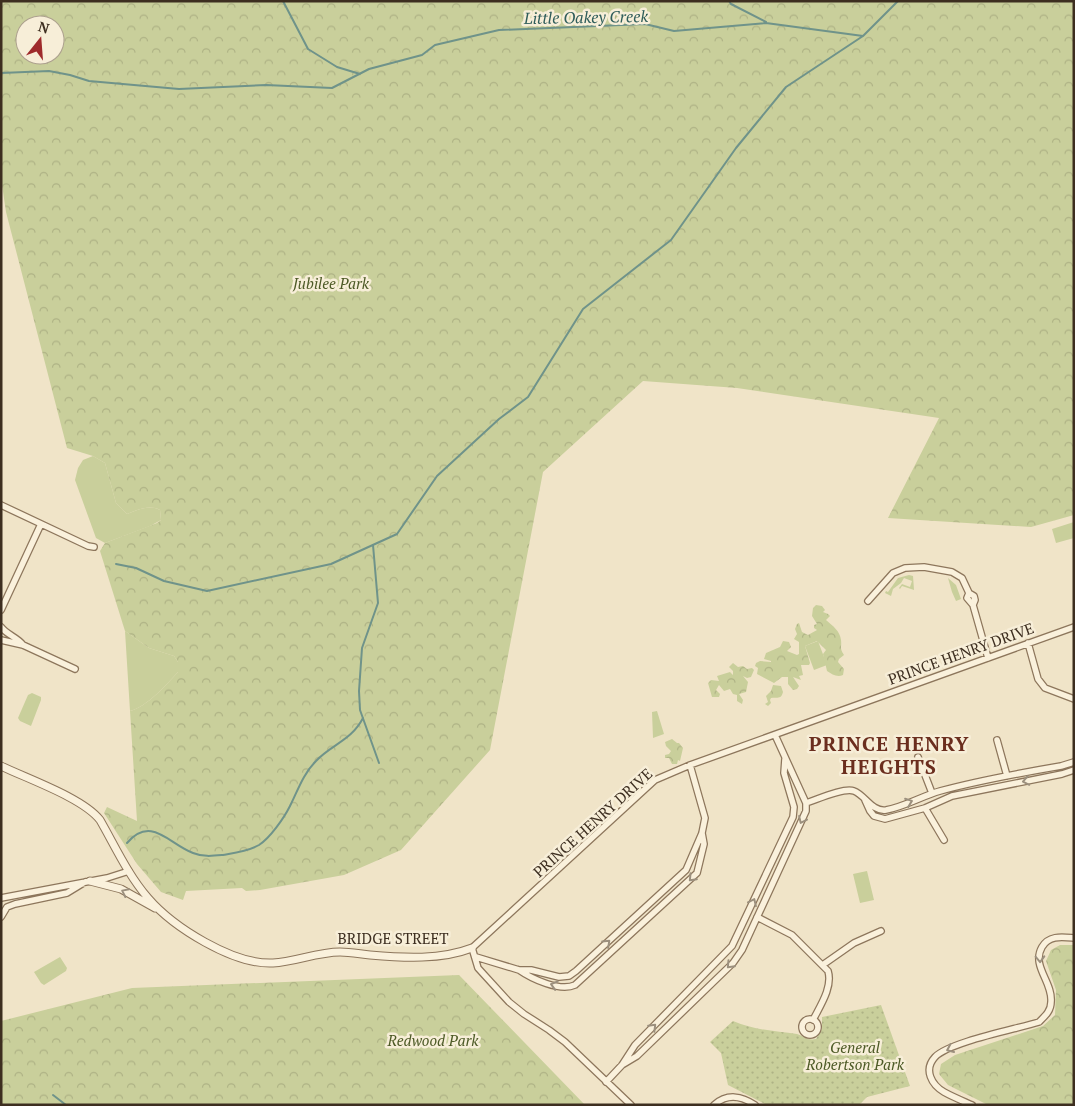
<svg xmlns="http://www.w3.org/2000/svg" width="1075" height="1106" font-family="'PT Serif',serif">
	<defs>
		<pattern id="forest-crowns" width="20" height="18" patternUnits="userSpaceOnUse" patternTransform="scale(1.25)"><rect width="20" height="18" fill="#c9cf9b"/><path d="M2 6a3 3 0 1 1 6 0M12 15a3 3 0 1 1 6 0" fill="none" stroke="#aeb285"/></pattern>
		<pattern id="park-dots" width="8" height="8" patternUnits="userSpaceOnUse" patternTransform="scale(1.25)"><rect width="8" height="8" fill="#c9cf9b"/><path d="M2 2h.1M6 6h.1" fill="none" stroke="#aeb285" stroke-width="1.8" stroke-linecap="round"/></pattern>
	</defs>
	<rect width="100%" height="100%" fill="#f0e4c8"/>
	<path fill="#c9cf9b" d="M93,456L105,463L116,503L127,514C138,510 149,504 160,510L161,520L150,526L105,543L96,538L75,480L78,468L83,460Z
		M1074,522V538L1056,543L1052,529Z
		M909,575L913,576L914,590L902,586L900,589L899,588L902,584L910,587L912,581L904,578L901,583L893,589L891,596L885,593L886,591L888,592L898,578Z
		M948,578L956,585L961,599L956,601L952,592Z
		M125,631L149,648L174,656L178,662V672C166,685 148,706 130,711Z
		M818,641L827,665L814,670L805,646Z
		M897,670H900L903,679L892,684L889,675H893Z
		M32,693L41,697V700L31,726L20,721L18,718L28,695Z
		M657,711L664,734L653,738L652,712Z
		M867,871L874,900L860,903L853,874Z
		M60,957L67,968L66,971L44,985L41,983L34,972Z"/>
	<path fill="url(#forest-crowns)" fill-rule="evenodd" d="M1,1H1074V515L1031,527L888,518L939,418L737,388L643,381L543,472L490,750L401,850L344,875L260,890L246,891L242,888L186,891L183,900L161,892L137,864L104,813L107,807L137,821L130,711C148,706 166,685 178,672V662L174,656L149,648L125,631L100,551L105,543L157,523L161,520L160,510C149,504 138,510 127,514L116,503L105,463L93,456L67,448L6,212L1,178ZM25,25H55V55H25Z
		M816,605L822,606L825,610L823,612L828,614L830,616L826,620C833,626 840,631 841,640C842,648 839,647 844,655L839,659L838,662L844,669L843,675C837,678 832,674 827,671L823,654L826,650L817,641L805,646L810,663L809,665H801L803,675L799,676L801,680L793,677L799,686L797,689L793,690L788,684V677H782L774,683L757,674L758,668L755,666L756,663L760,661L771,662V661L764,659L766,653L780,647L783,641L789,642L791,647L787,651L797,655L799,654V642L794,639L797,634L795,629L797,624L799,623L802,632L808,635L817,630L814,628V625L817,624L812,616L813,608Z
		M733,663L738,667L743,666L747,669L752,668L754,670L751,677L747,678L743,676L748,682L746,692L739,694L743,700L742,704L737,701V695L733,694L730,689L724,691L719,685L716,690L720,694L719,697H712L708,683L711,680L719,681L717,676L730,672L733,675V671L729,667Z
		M773,685L781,686L783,692C781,700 777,697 771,698L770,700L771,703L768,706L765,704L768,702L766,696L771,691Z
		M672,739L677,743H679L683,748L680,761L678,760L677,764H672L669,758H665V755L669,754L671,751L666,746L665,742Z
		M1060,945H1074V1105H988L948,1085L939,1074L941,1064L955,1055L1043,1026L1055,1015L1056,990L1046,961L1051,950Z
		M459,975L585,1105H1V1021L132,988Z"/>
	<path fill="url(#park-dots)" d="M881,1005L910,1086L867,1097L859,1105H767L728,1085L721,1053L710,1042L733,1021C754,1030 775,1031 797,1034C804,1036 808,1041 816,1039L822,1029V1017Z"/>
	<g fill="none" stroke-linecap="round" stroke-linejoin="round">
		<path stroke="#6f938a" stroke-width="2" d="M283,1L308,49L337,67L360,74
			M729,1L731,4L766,22
			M1,73L49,71L70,75L89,81L179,89L266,85L332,88L369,69L422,55L435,45L499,30L645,24L674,31L766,23L863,36L898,1
			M373,545L378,603L362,648L359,691L360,710L379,763
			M116,564L136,568L164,581L207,591L331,564L397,534L437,476L499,419L528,397L583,309L671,240L736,148L786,87L863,36
			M127,843C151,815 169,844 193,853C203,857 212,856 223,855C234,853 249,851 259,845C270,838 284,818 290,806C298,790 303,774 316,761C332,744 351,741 363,718
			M53,1095L66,1105"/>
		<defs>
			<path id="minor" d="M1,505L88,546L94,547
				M969,593L967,598L973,605
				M868,601L893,573L905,568L924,567L952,572L962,578L969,593L974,596L975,600L973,605L988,658
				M1,610L41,524
				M1,627C7,635 17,637 23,645
				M1,640L23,645L75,669
				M1028,643L1038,679L1045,688L1074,699
				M997,740L1007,776
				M918,757L932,793
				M865,800L870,811L874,816L885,819L925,808L952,796L1062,774L1074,770
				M806,803C816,800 844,787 854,791C865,795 872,812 886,810C904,807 922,796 940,791C980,780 1020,773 1061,766L1074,762
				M925,808L944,840
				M1,898L107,878L129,871
				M1,917L7,907L15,904L67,893L85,882
				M757,917L792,935L828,971C833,987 820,1006 813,1020
				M476,957L519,970H531L559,977L569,976L576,971L686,870L702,833L705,818L690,765
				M824,964L854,943L881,931
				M519,970C532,979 560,992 575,985L697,873L704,844L702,833
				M802 1027a8 8 0 1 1 16 0a8 8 0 1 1-16 0Z
				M622,1065L637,1056L733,963L742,950L806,811V803L775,735
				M606,1082L622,1065L635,1045L732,946L793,817L794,807L784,773L785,759
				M631,1105L565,1042L549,1030L524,1014L509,1002L478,968L472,948L655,780L690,765L1074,627
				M714,1105C727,1093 742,1096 755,1105
				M972,1105C963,1101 953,1097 944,1092C932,1085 923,1070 935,1057C949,1042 1017,1029 1039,1022C1045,1016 1051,1011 1051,1002C1053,982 1031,966 1042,947C1049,935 1062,937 1074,938"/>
			<path id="tertiary" d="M1,766C28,779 83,798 100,820C115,846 128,875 148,898C173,927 233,965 273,963C295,962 317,952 340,952C350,952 360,954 370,955C404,958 441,960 472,948
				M90,881L121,889L155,908"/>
		</defs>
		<use href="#minor" stroke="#8d765c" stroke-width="8"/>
		<use href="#tertiary" stroke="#8d765c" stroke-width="9"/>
		<use href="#minor" stroke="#faf1dc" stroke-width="5.5"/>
		<use href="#tertiary" stroke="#faf1dc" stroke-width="7"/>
	</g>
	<defs><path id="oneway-chevron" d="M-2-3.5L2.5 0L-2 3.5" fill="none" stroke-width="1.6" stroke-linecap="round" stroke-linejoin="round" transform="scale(1.25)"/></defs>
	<g stroke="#9c907e">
		<use href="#oneway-chevron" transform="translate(1026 781) rotate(169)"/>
		<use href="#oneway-chevron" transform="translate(909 802) rotate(-21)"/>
		<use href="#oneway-chevron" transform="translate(802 820) rotate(115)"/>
		<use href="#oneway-chevron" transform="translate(692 878) rotate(134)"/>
		<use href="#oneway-chevron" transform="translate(125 892) rotate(-154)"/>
		<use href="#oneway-chevron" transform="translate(753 902) rotate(-65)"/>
		<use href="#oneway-chevron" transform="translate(607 943) rotate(-43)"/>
		<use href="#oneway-chevron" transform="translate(1040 959) rotate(88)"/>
		<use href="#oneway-chevron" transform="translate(730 965) rotate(133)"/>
		<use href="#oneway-chevron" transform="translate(554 985) rotate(-163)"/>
		<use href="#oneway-chevron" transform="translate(653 1027) rotate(-45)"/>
		<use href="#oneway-chevron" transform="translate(950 1049) rotate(156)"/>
	</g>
	<g text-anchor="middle" stroke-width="5" stroke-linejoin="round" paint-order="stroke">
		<g font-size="15" font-style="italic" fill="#4d5a26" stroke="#f7eed8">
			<text x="331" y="289">Jubilee Park</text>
			<text x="433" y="1046">Redwood Park</text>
			<text x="855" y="1053">General<tspan x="855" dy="17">Robertson Park</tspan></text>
		</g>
		<g font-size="15" fill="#3d2e20" stroke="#f7eed8">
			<text transform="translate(961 654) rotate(-20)" y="5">PRINCE HENRY DRIVE</text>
			<text transform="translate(593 823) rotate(-42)" y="5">PRINCE HENRY DRIVE</text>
			<text x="393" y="944">BRIDGE STREET</text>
		</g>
		<g font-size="16" font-style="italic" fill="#2f5d5a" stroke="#f7eed8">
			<text transform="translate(586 17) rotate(-1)" y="6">Little Oakey Creek</text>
		</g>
		<g font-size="20" font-weight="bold" letter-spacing="1" fill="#6b2e1e" stroke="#f7eed8">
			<text x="889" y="751">PRINCE HENRY<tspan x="889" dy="23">HEIGHTS</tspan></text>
		</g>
	</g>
	<rect width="1075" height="1106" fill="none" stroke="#3d2e20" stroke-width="5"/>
	<g transform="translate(40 40) rotate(17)"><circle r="24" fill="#f7eed8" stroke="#ada18e"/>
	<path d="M0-4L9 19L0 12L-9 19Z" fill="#9e2a2b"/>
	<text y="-8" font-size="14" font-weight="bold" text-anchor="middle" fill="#3d2e20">N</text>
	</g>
</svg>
